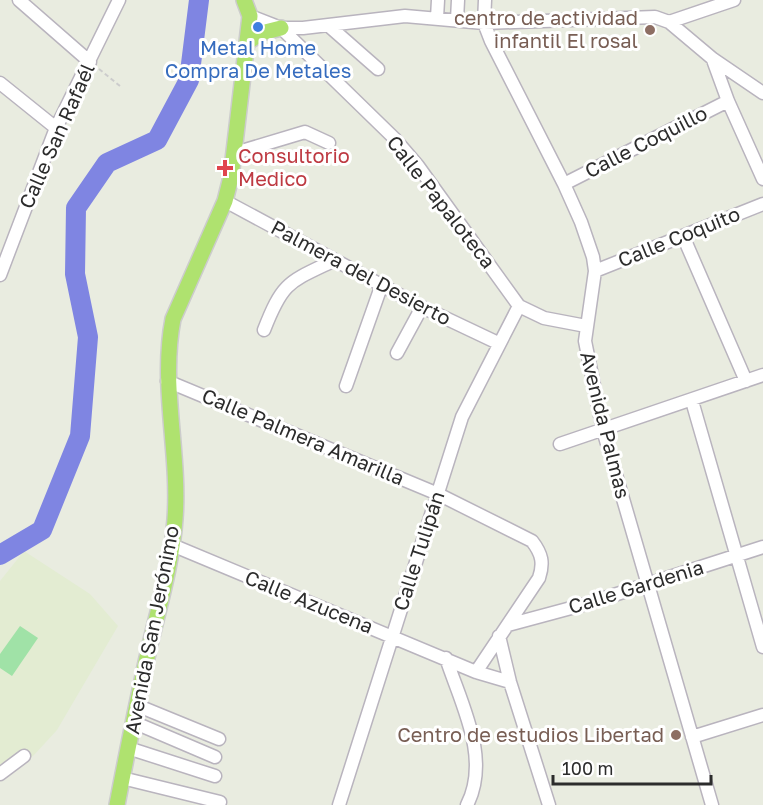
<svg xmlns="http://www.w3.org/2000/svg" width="763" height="805" font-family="'Golos Text',sans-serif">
	<rect width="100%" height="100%" fill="#e9ece0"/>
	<path fill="#e3ecd2" d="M24,551L90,594L118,626L57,730L34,755L15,769L0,775V581Z"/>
	<path fill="#a0e2a7" d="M20,626L38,638L12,676L0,668V654Z"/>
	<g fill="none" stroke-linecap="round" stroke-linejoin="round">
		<path stroke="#7f85e2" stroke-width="20" d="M0,555L42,530L80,436L88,337L75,274L76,208L107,163L157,140L189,80L199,0"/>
		<defs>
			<path id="minor" d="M19,0L90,62
				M485,0L484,23L491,41L564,184L581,222L593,257L595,271L585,341L603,430L712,805
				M250,16L281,28H303L405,16L484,23L655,17L669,22L713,59L763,93
				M437,18L438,0
				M457,20L458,0
				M669,22L734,0
				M329,26L378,69
				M281,28L394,138L418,166L519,306L544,318L586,326
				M713,60L728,101L763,179
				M0,83L56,128
				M235,153L305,132L329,143
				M564,184L728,101
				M225,201L422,307L498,343
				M683,236L746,381
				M595,271L763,204
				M0,275L56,128L119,0
				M264,330C283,281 289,282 335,260
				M397,353L422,307
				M167,381L438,494L532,541C542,554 544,563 539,578L476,672
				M346,386L382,284
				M692,401L763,647
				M560,444L763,375
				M172,545L476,672L510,682
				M508,625L586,604L763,547
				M499,636L510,682L549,805
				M446,658C461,704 491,758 467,805
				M136,705L219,739
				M133,722L215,757
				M692,737L763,715
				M128,748L215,776
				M0,774L24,756
				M122,778L220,802
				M339,805L462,417L519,306"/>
			<path id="major" d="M248,42L261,33L281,28
				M117,805C127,753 137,701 149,649C159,606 172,563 175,519C180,452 160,386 173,319L225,201L231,177L250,16L244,0"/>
		</defs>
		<use href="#minor" stroke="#b9b4be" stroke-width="15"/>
		<use href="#major" stroke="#ccc" stroke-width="18"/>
		<path stroke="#ccc" stroke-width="2" stroke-dasharray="4.5 3" stroke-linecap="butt" d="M99,69L120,86"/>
		<use href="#minor" stroke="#fff" stroke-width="12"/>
		<use href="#major" stroke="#afe26f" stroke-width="15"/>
	</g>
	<circle fill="#3f7fe0" stroke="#fff" stroke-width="2" cx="258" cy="27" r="6"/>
	<g fill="#8d6e63" stroke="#fff" stroke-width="2">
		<circle cx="650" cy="30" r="6"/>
		<circle cx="676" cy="735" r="6"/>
	</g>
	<path fill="#e0444e" stroke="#fff" stroke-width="2" d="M222 159h6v6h6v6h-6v6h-6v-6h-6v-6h6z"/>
	<g text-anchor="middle" stroke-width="6" stroke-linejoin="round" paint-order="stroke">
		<g font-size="20" fill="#785e54" stroke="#fff" text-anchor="end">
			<text x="638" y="25">centro de actividad<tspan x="638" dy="23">infantil El rosal</tspan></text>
			<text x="664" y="742">Centro de estudios Libertad</text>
		</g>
		<g font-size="20" fill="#366cbe" stroke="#fff">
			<text x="258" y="55">Metal Home<tspan x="258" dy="23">Compra De Metales</tspan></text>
		</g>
		<g font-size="20" fill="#2c2c2c" stroke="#fff">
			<text transform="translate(57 136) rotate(-66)" y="7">Calle San Rafaél</text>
			<text transform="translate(646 142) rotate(-27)" y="7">Calle Coquillo</text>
			<text transform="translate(441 202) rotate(52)" y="7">Calle Papaloteca</text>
			<text transform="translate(679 237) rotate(-22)" y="7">Calle Coquito</text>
			<text transform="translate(361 273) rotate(28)" y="7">Palmera del Desierto</text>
			<text transform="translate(605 425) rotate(76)" y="7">Avenida Palmas</text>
			<text transform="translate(303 437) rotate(23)" y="7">Calle Palmera Amarilla</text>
			<text transform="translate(419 551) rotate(-72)" y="7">Calle Tulipán</text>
			<text transform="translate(636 587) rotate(-17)" y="7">Calle Gardenia</text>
			<text transform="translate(309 602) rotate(22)" y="7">Calle Azucena</text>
			<text transform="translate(152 630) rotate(-79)" y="7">Avenida San Jerónimo</text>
		</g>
		<g font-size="20" fill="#be3a42" stroke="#fff" text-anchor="start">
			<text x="238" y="163">Consultorio<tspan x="238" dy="23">Medico</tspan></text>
		</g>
	</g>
	<path d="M553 775v9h158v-9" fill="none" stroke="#2c2c2c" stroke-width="3"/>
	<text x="562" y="775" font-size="18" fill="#2c2c2c" stroke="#ffffff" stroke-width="4.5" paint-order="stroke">100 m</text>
</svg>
